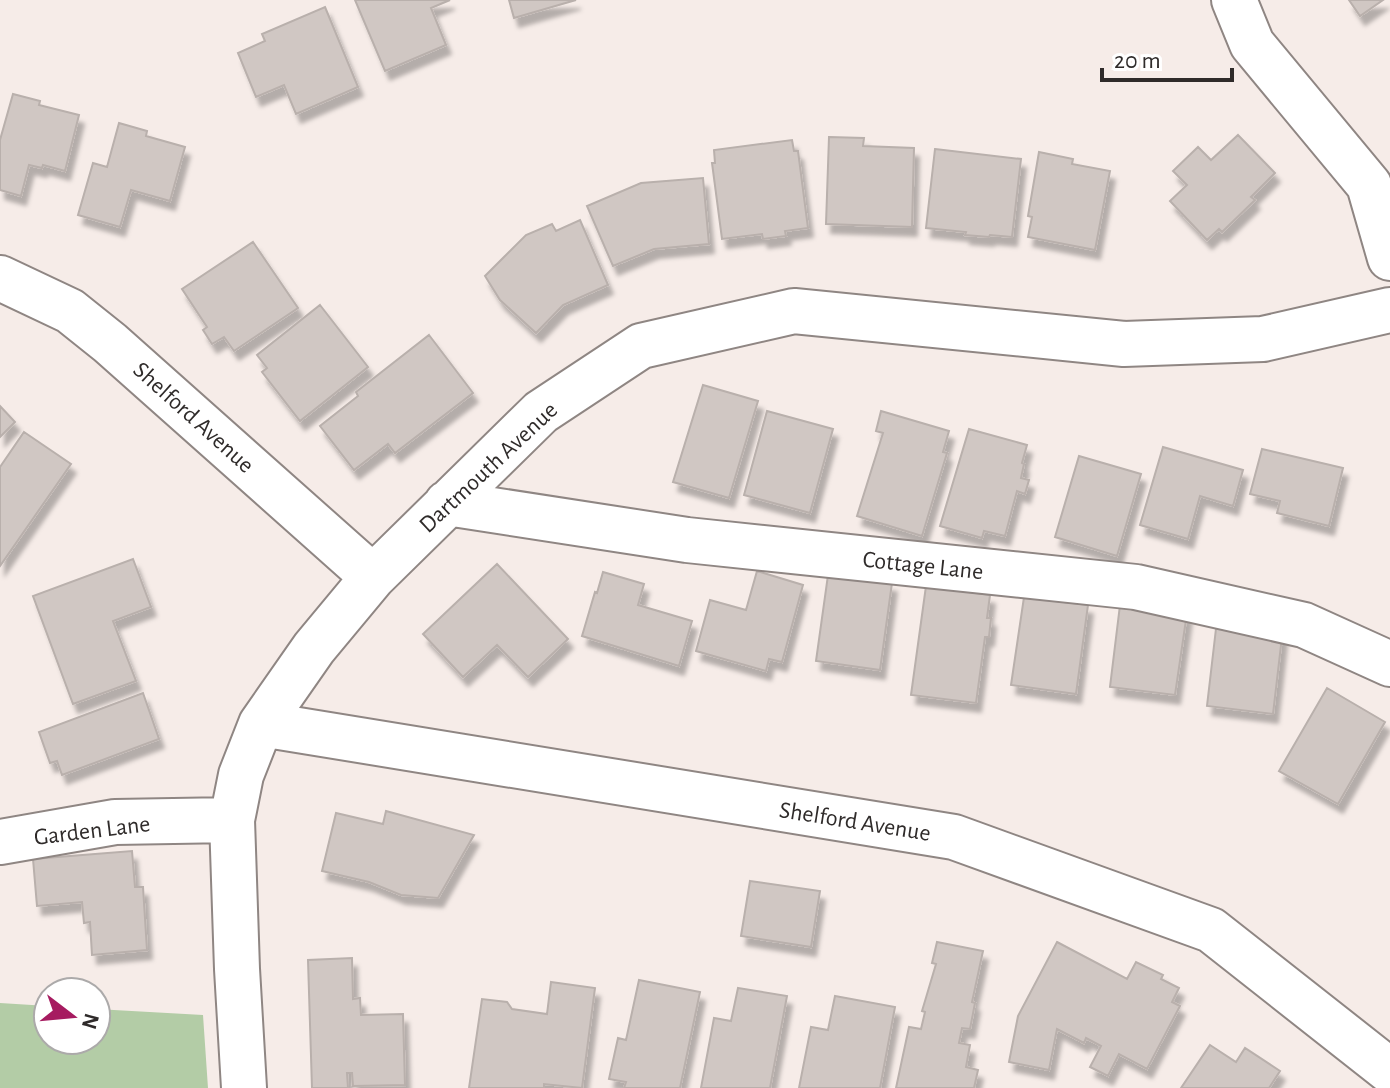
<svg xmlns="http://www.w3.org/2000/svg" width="1390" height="1088" font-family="'Alegreya Sans',sans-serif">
	<defs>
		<filter id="shadow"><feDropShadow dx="5" dy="9" stdDeviation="2" flood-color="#0004"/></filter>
	</defs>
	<rect width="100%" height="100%" fill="#f6ece8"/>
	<path fill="#b3cca6" d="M0,1003L48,1006V1040H96V1009L203,1015L208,1088H0Z"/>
	<path fill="#d0c7c3" stroke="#b9b0ac" stroke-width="2" filter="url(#shadow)" d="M355,0H450L431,8L446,45L385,71Z
		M509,0H576L514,18Z
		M1349,0H1383L1360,16Z
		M325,7L358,87L296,114L284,85L256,97L238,53L265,41L262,34Z
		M13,94L40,101L39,105L79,115L65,171L43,165L42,168L29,165L21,196L0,190V140Z
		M119,123L147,131L146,136L185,147L170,201L131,190L120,227L78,215L93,163L107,167Z
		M1238,135L1275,173L1251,197L1255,200L1222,232L1219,229L1207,240L1170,201L1187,185L1173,171L1198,147L1211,160Z
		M829,137L864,138L863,146L914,148L912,227L826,224Z
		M792,140L794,151H798L808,228L785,231L786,236L763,239L762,234L722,239L712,163H715L714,150Z
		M935,149L1021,159L1012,237L990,235L989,237L965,235L966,232L926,228Z
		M1039,152L1073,159L1072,164L1110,171L1095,250L1028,237L1032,217L1028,216Z
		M703,178L709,244L654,249L613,266L587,206L641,183Z
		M580,220L608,285L563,305L536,333L500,300L485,276L526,235L552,224L556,231Z
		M253,242L298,308L234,351L224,337L212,344L203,330L207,327L182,289Z
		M320,305L368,367L300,421L262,372L267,368L257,355Z
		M429,335L473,393L395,453L388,444L354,470L320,426L358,396L356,392Z
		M703,385L758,401L729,498L673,482Z
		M0,406L15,422L0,437Z
		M767,411L833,429L810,513L744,495Z
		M881,411L949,431L943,452L947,453L922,536L857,516L883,433L876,431Z
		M969,429L1027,445L1022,463L1024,464L1021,478L1029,480L1025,494L1017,491L1005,536L984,531L982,538L940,526Z
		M24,432L71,464L0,566V467Z
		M1163,447L1243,470L1233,506L1200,496L1188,539L1140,525Z
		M1262,449L1343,468L1329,526L1277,513L1280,501L1250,494Z
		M1079,456L1141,474L1117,556L1055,537Z
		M133,559L151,607L113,621L136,681L73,704L33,596Z
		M497,564L568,639L528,677L497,645L463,677L423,634Z
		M757,571L803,585L782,662L769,659L766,671L696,651L710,600L746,610Z
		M603,572L644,584L638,605L692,621L679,666L582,636L595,592L597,593Z
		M828,575L892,583L880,670L816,661Z
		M926,586L990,595L987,618H991L989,637H985L976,703L911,695Z
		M1024,597L1088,605L1076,694L1011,685Z
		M1120,605L1187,613L1175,695L1110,687Z
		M1217,620L1283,628L1273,714L1207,706Z
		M1327,688L1385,722L1338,804L1279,771Z
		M143,693L159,739L62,775L57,761L50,763L39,732Z
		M386,811L474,835L438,898L401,895L369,882L322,871L336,813L383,824Z
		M132,851L135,887H143L147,950L92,955L90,922L84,923L82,902L37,906L33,859Z
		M750,881L820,891L811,947L741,936Z
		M937,942L983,951L972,1002L975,1003L970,1029L962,1028L959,1043L970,1045L966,1067L978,1070L974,1088H896L909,1027L921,1029L925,1012L922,1011L936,964L932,963Z
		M1057,942L1127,979L1136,962L1163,975L1161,979L1179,988L1172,1002L1180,1006L1147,1069L1119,1054L1108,1076L1090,1067L1101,1046L1086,1038L1084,1043L1057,1029L1049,1070L1009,1062L1018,1016Z
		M352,958L353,999L360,998L361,1015L403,1014L405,1085L353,1086L352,1073H347L348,1088H312L308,960Z
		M639,980L700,992L680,1088H624L626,1082L609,1079L618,1038L626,1040Z
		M551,982L595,988L582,1088L544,1084V1088H469L482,999L507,1002L512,1009L547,1014Z
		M738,988L787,996L770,1088H701L714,1018L731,1021Z
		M835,996L895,1007L880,1088H799L811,1027L828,1030Z
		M1210,1045L1236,1062L1245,1048L1280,1071L1269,1088H1181Z"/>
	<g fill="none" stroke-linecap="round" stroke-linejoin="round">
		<defs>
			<path id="street" d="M1234,0L1252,44L1369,185L1390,258
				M0,278L70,311L110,343L373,577
				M447,503L687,540L1136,587L1304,625L1390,664
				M261,724L954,837L1211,930L1390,1071
				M0,842L115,822L232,820
				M244,1088L237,969L232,820L241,775L261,724L314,648L373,577L541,412L641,346L794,311L1124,344L1263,339L1390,310"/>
		</defs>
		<use href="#street" stroke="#8f8683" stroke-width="48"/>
		<use href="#street" stroke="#fff" stroke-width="44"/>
	</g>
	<g text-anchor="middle" stroke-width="6" stroke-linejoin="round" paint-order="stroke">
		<g font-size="24" fill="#2f2b2a" stroke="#fff">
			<text transform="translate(194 417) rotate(42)" y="8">Shelford Avenue</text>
			<text transform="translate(488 467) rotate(-43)" y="8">Dartmouth Avenue</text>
			<text transform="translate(923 565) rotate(6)" y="8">Cottage Lane</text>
			<text transform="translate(855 821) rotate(9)" y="8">Shelford Avenue</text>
			<text transform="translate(92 830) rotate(-7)" y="8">Garden Lane</text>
		</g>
	</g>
	<g transform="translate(72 1016) rotate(106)"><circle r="38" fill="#ffffff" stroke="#acaaaa" stroke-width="2"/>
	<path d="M0-6L14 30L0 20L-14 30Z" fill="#a61b60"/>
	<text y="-12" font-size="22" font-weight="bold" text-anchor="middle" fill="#2f2b2a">N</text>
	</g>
	<path d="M1102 68v12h130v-12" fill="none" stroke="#2f2b2a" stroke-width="4"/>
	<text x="1114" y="68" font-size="24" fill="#2f2b2a" stroke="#ffffff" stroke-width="6" paint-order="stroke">20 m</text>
</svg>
